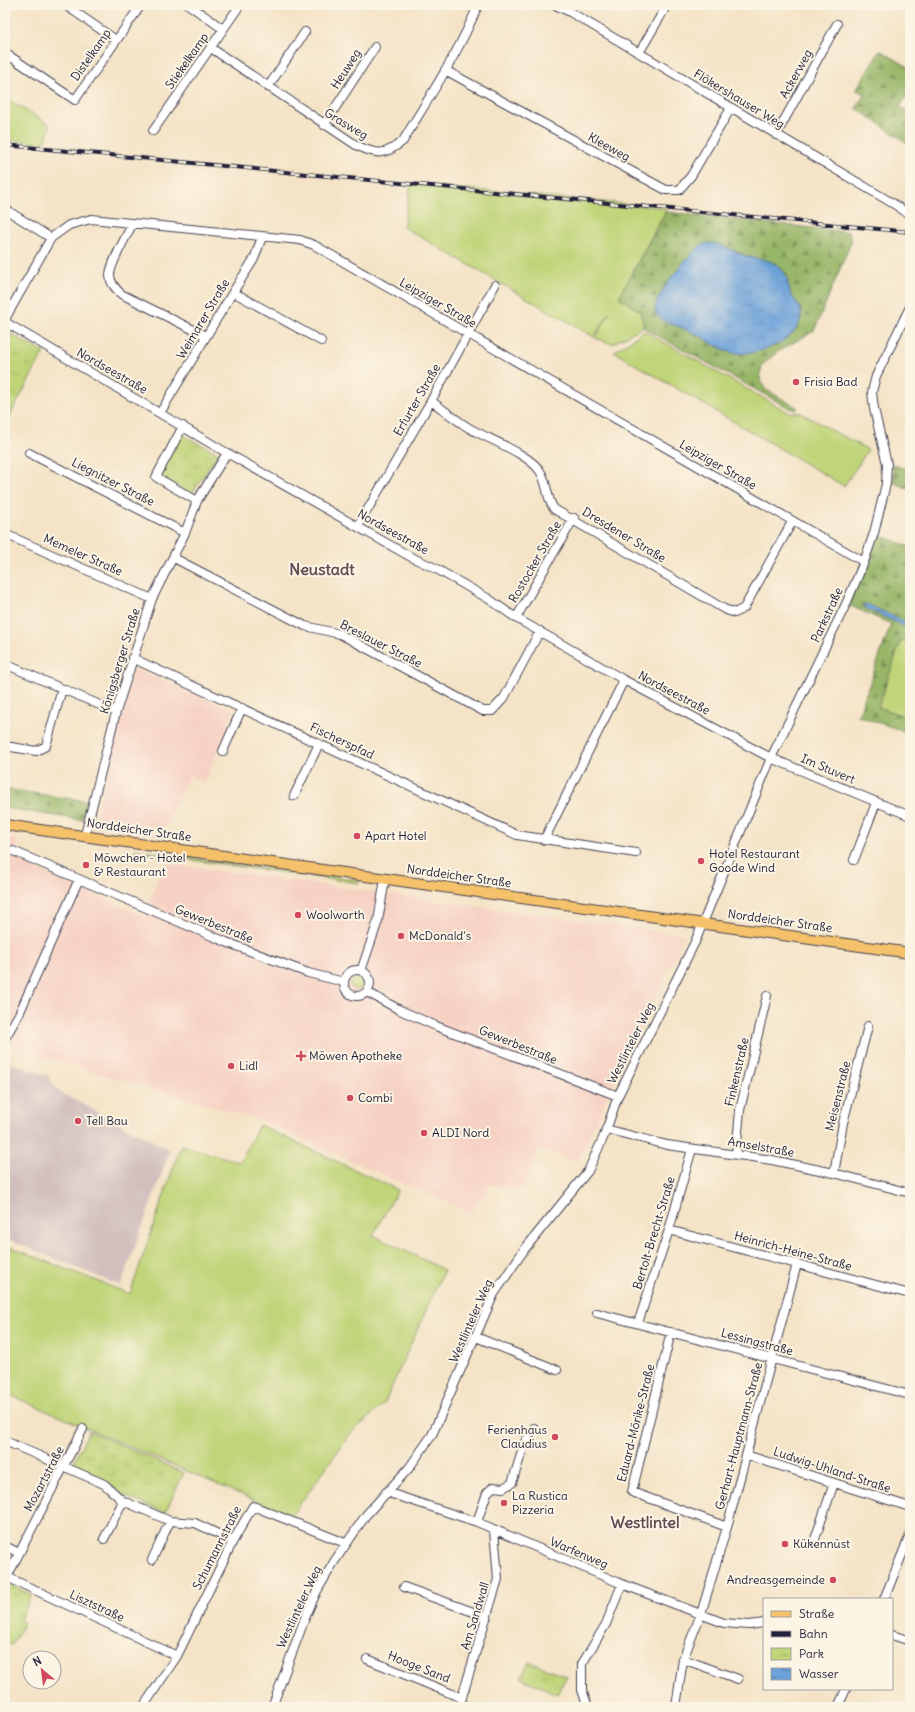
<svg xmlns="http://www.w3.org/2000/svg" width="915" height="1712" font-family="Delius,sans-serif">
	<defs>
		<pattern id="forest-firs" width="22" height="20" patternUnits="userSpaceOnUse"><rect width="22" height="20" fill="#98b668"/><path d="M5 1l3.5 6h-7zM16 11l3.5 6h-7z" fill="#7c9457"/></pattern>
		<pattern id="park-tufts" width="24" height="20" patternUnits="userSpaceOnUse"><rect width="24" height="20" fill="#c0d478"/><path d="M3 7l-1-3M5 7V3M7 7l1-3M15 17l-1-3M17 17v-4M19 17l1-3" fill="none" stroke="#a5b669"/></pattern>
		<pattern id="water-ripples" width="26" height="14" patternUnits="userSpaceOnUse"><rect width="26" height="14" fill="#6ca1d9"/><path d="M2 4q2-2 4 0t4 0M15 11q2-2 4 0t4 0" fill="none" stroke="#5883b1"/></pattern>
	</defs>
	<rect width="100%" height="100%" fill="#fcf5e5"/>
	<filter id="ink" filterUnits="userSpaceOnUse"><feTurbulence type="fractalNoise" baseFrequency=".025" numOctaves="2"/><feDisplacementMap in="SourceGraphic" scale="8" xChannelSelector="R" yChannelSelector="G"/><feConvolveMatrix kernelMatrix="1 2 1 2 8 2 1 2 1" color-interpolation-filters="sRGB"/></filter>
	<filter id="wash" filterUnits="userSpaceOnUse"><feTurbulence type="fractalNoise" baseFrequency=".012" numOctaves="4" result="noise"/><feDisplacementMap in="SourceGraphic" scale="16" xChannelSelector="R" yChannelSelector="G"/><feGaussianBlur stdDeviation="0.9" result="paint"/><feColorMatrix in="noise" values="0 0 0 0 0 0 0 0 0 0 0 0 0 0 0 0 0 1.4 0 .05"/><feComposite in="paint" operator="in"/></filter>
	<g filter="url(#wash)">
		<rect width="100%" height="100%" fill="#f4e3c6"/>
		<path fill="#f6d2c4" d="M134,668L234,710L204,784L189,775L164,828L95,818Z
			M5,837L17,839L15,859L145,917L163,863L685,935L577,1161L539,1149L522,1188L490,1185L471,1213L259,1120L5,1046Z"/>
		<path fill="#d1bfbe" d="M11,1063L48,1076L59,1092L170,1150L121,1286L5,1238V1078Z"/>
		<path fill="#c0d478" stroke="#717b5a" d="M5,98L50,125L45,143L5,140Z
			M411,184L667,208L619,297L640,311L644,326L612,344L595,338L610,312L594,337L403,227Z
			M644,331L788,412L801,413L868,450L844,486L614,352Z
			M901,640L910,643V718L878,708Z
			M135,850L264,868L269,867L359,880V883L134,852Z
			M350 983a7 7 0 1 1 14 0a7 7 0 1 1-14 0Z
			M259,1125L398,1190L373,1235L444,1270L384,1404L351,1433L291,1516L5,1393V1245L130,1294L181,1145L240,1162Z"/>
		<path fill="url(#forest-firs)" stroke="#5d6c52" fill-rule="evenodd" d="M880,50L910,68V90L900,107L910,113V145L856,108L865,93L856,90Z
			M666,212L849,232L852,240L814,331L777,352L762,365L760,379L765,389L798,408L796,410L789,408L644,328L640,311L619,297ZM721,244C730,249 739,254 749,257C759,260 770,259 780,267C788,275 787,283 790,292C792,300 801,303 801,313C803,339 757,355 735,353C724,352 717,345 708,340C698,335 683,328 672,324L667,283L693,253Z
			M893,465L910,470V489L894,483Z
			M874,533L910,547V643L901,640L878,707L910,718V733L858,716L891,624L846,604Z
			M5,789L86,801L82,820L5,808Z"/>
		<path fill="url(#park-tufts)" stroke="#717b5a" d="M6,332L44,352L5,425V333Z
			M182,435L218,453L192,494L159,476Z
			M89,1431L184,1473L165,1513L121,1494L105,1480L78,1468L74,1461Z
			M10,1585L32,1595L20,1620L24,1623L12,1645L5,1642V1594Z
			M529,1662L567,1676L557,1694L521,1678Z"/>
		<path fill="url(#water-ripples)" stroke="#47628a" d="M713,243C726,245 736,254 750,257C760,260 768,258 778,266C788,274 787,281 790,292C793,301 801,304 801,313C802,340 758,356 735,353C725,352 717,346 708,341C695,332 679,327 664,321C659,318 656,315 655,309C655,295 691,250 704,244C706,243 710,243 713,243Z
			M867,604L910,624V629L865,608L863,605Z"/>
	</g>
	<g filter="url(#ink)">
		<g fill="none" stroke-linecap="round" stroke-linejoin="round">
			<defs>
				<path id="minor" d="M65,5L116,40
					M189,5L223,29
					M555,5L570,12L894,204L910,215
					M211,48L356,145C376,155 385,156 403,141C429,97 459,53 478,5
					M5,53L75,100L141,5
					M639,53L667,5
					M445,70L666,190H679L691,176L731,108
					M268,87L305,32
					M324,125L375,47
					M153,131L240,5
					M776,135L837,24
					M5,209L51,238
					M133,223C127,235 110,264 110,275C110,283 116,289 121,294L206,336
					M233,292L321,341
					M5,319L51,238L69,225L91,219L300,240L314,245L864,562
					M5,322L227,453L411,557L433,567L489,599L516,618L624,680L771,758L910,816
					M431,401C444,410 456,420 469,428C488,439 529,454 540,471C548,483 546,498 554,509L724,609L735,613L744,608L792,522
					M160,413L233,292L254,259L262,237
					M183,426L156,477L197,501
					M29,453L185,533
					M358,526L431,401L495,285
					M5,534L152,599
					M174,558L305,626L340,634L483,711H492L504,698L540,631
					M516,618L574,518
					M132,658L517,835L636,853
					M5,664L116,712
					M5,746L36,751L46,746L62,689
					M223,751L242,708
					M294,796L319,744
					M85,835L116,712L152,599L185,533L197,501L227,453
					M544,840L624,680
					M5,850L13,851L226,942L308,973L344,982
					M854,860L876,803
					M344 983a13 13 0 1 1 26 0a13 13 0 1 1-26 0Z
					M361,971L378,921L385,879
					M367,992L400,1010L436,1026L618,1096
					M5,1038L19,1014L79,879
					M606,1129L667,1145L772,1160L834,1173L910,1193
					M736,1154L740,1110L767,996
					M834,1173L843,1123L868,1026
					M669,1230L910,1294
					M597,1313L910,1395
					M638,1323L669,1230L692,1149
					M671,1332L632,1492L727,1527
					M476,1337L557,1370
					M5,1441L104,1484L123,1501L170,1521L195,1523L233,1541
					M746,1455L910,1507
					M386,1492L477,1522L622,1584L724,1623L749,1625L764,1623
					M477,1522L487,1493L493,1487L503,1488L512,1483L525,1442L534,1428
					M104,1539L123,1501
					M814,1542L834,1483
					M5,1546L19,1553
					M152,1560L170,1521
					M7,1577L177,1656
					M5,1581L83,1429
					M404,1587L487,1617
					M884,1599L910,1535
					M892,1635L910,1641
					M367,1659L462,1698
					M683,1659L738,1679
					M143,1707L177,1656L233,1541L253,1506L345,1543
					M272,1707L305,1618L317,1591L334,1562L366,1515L409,1468L432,1435L494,1294L524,1250L588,1171L604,1136L618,1096L695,942L771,758L846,604L864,562L874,533L886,484L887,464L874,409L872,392L876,376L910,307
					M459,1707L498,1579L494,1530
					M588,1707L582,1690V1664L606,1624L622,1584
					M676,1707L683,1659L701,1614L727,1527L797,1264
					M838,1707L846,1689"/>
				<path id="major" d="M5,825L910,953"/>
			</defs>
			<use href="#minor" stroke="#423f50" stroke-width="10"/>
			<use href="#major" stroke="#423f50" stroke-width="12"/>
			<use href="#minor" stroke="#fff" stroke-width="8"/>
			<use href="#major" stroke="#f5c16b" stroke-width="10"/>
			<defs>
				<path id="rail" d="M5,145L910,232"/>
			</defs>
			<use href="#rail" stroke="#22223b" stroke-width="4"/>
			<use href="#rail" stroke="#fcf5e5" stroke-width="2.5" stroke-dasharray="8" stroke-linecap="butt"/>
		</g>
	</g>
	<g fill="#d1495b" stroke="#fcf5e5" stroke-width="1.5">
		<circle cx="796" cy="382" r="4"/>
		<circle cx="357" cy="836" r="4"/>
		<circle cx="701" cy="861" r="4"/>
		<circle cx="86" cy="865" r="4"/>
		<circle cx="298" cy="915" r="4"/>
		<circle cx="401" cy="936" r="4"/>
		<path d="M299 1050h4v4h4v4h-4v4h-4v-4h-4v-4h4z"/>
		<circle cx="231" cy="1066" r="4"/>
		<circle cx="350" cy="1098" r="4"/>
		<circle cx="78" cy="1121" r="4"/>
		<circle cx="424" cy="1133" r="4"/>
		<circle cx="555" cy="1437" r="4"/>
		<circle cx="504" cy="1503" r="4"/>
		<circle cx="785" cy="1544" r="4"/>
		<circle cx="833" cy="1580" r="4"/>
	</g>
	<g text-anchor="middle" stroke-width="4" stroke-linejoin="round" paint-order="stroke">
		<g font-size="12" fill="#22223b" stroke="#fcf5e5">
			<text transform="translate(91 55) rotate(-55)" y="4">Distelkamp</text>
			<text transform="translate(187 61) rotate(-55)" y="4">Stiekelkamp</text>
			<text transform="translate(346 69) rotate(-57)" y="4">Heuweg</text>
			<text transform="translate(796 74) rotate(-61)" y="4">Ackerweg</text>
			<text transform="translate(739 99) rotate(31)" y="4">Flökershauser Weg</text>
			<text transform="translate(346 124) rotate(31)" y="4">Grasweg</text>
			<text transform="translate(609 147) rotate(29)" y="4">Kleeweg</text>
			<text transform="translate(438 303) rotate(30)" y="4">Leipziger Straße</text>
			<text transform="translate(203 319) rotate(-59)" y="4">Weimarer Straße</text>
			<text transform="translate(112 371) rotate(30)" y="4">Nordseestraße</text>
			<text transform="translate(417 400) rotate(-60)" y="4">Erfurter Straße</text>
			<text transform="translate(718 465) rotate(30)" y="4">Leipziger Straße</text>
			<text transform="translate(113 482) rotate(27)" y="4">Liegnitzer Straße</text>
			<text transform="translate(393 532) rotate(29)" y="4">Nordseestraße</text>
			<text transform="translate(624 535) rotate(31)" y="4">Dresdener Straße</text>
			<text transform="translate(83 555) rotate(24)" y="4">Memeler Straße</text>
			<text transform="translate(535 562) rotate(-60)" y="4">Rostocker Straße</text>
			<text transform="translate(827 615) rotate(-65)" y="4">Parkstraße</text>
			<text transform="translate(381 644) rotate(27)" y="4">Breslauer Straße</text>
			<text transform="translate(120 661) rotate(-73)" y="4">Königsberger Straße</text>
			<text transform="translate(674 693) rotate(28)" y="4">Nordseestraße</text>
			<text transform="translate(342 741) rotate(25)" y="4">Fischerspfad</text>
			<text transform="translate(828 769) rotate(23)" y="4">Im Stuvert</text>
			<text transform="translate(139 830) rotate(8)" y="4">Norddeicher Straße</text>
			<text transform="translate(459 876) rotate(8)" y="4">Norddeicher Straße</text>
			<text transform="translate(780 921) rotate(8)" y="4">Norddeicher Straße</text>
			<text transform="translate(214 924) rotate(22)" y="4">Gewerbestraße</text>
			<text transform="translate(631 1043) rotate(-63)" y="4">Westlinteler Weg</text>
			<text transform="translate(518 1045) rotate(22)" y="4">Gewerbestraße</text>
			<text transform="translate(737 1072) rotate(-77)" y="4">Finkenstraße</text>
			<text transform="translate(838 1096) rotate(-76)" y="4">Meisenstraße</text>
			<text transform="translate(761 1147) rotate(10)" y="4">Amselstraße</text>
			<text transform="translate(654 1233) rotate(-73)" y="4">Bertolt-Brecht-Straße</text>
			<text transform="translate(793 1251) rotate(15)" y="4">Heinrich-Heine-Straße</text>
			<text transform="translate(471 1321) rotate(-66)" y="4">Westlinteler Weg</text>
			<text transform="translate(757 1342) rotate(15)" y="4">Lessingstraße</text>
			<text transform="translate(636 1423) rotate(-76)" y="4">Eduard-Mörike-Straße</text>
			<text transform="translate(739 1436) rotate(-75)" y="4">Gerhart-Hauptmann-Straße</text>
			<text transform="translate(832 1470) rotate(18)" y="4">Ludwig-Uhland-Straße</text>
			<text transform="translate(44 1479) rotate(-62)" y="4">Mozartstraße</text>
			<text transform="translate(217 1548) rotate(-63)" y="4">Schumannstraße</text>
			<text transform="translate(579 1553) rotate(23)" y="4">Warfenweg</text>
			<text transform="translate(97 1606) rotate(25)" y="4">Lisztstraße</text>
			<text transform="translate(299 1607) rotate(-65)" y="4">Westlinteler Weg</text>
			<text transform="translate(475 1616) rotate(-73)" y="4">Am Sandwall</text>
			<text transform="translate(419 1667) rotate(22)" y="4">Hooge Sand</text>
		</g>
		<g font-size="12" fill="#22223b" stroke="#fcf5e5" text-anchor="start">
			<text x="804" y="386">Frisia Bad</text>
			<text x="365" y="840">Apart Hotel</text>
			<text x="709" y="858">Hotel Restaurant<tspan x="709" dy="14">Goode Wind</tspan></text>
			<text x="94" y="862">Möwchen - Hotel<tspan x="94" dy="14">&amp; Restaurant</tspan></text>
			<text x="306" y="919">Woolworth</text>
			<text x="409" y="940">McDonald's</text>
			<text x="309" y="1060">Möwen Apotheke</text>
			<text x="239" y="1070">Lidl</text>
			<text x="358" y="1102">Combi</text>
			<text x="86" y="1125">Tell Bau</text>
			<text x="432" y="1137">ALDI Nord</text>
			<text x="547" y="1434" text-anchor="end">Ferienhaus<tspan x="547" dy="14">Claudius</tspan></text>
			<text x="512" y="1500">La Rustica<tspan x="512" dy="14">Pizzeria</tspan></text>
			<text x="793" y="1548">Kükennüst</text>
			<text x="825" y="1584" text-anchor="end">Andreasgemeinde</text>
		</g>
		<g font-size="16" font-weight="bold" fill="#5f4c54" stroke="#fcf5e5">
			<text x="322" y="575">Neustadt</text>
			<text x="645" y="1528">Westlintel</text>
		</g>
	</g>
	<rect width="915" height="1712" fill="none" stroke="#fcf5e5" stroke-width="20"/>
	<rect x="763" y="1598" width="130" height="92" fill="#fcf5e5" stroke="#a5a1a1"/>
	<rect x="771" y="1611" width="20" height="6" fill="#f5c16b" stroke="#a5a1a1"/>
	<text x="799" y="1618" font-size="12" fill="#22223b">Straße</text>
	<rect x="771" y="1631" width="20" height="6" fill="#22223b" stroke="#a5a1a1"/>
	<text x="799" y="1638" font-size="12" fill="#22223b">Bahn</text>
	<rect x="771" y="1648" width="20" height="12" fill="url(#park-tufts)" stroke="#a5a1a1"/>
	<text x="799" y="1658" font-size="12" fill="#22223b">Park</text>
	<rect x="771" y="1668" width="20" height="12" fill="url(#water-ripples)" stroke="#a5a1a1"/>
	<text x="799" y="1678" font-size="12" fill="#22223b">Wasser</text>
	<g transform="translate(42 1670) rotate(331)"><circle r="19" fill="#fcf5e5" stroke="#a5a1a1"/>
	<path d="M0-3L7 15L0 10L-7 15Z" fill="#d1495b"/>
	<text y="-6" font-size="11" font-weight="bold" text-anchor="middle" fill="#22223b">N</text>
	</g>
</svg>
